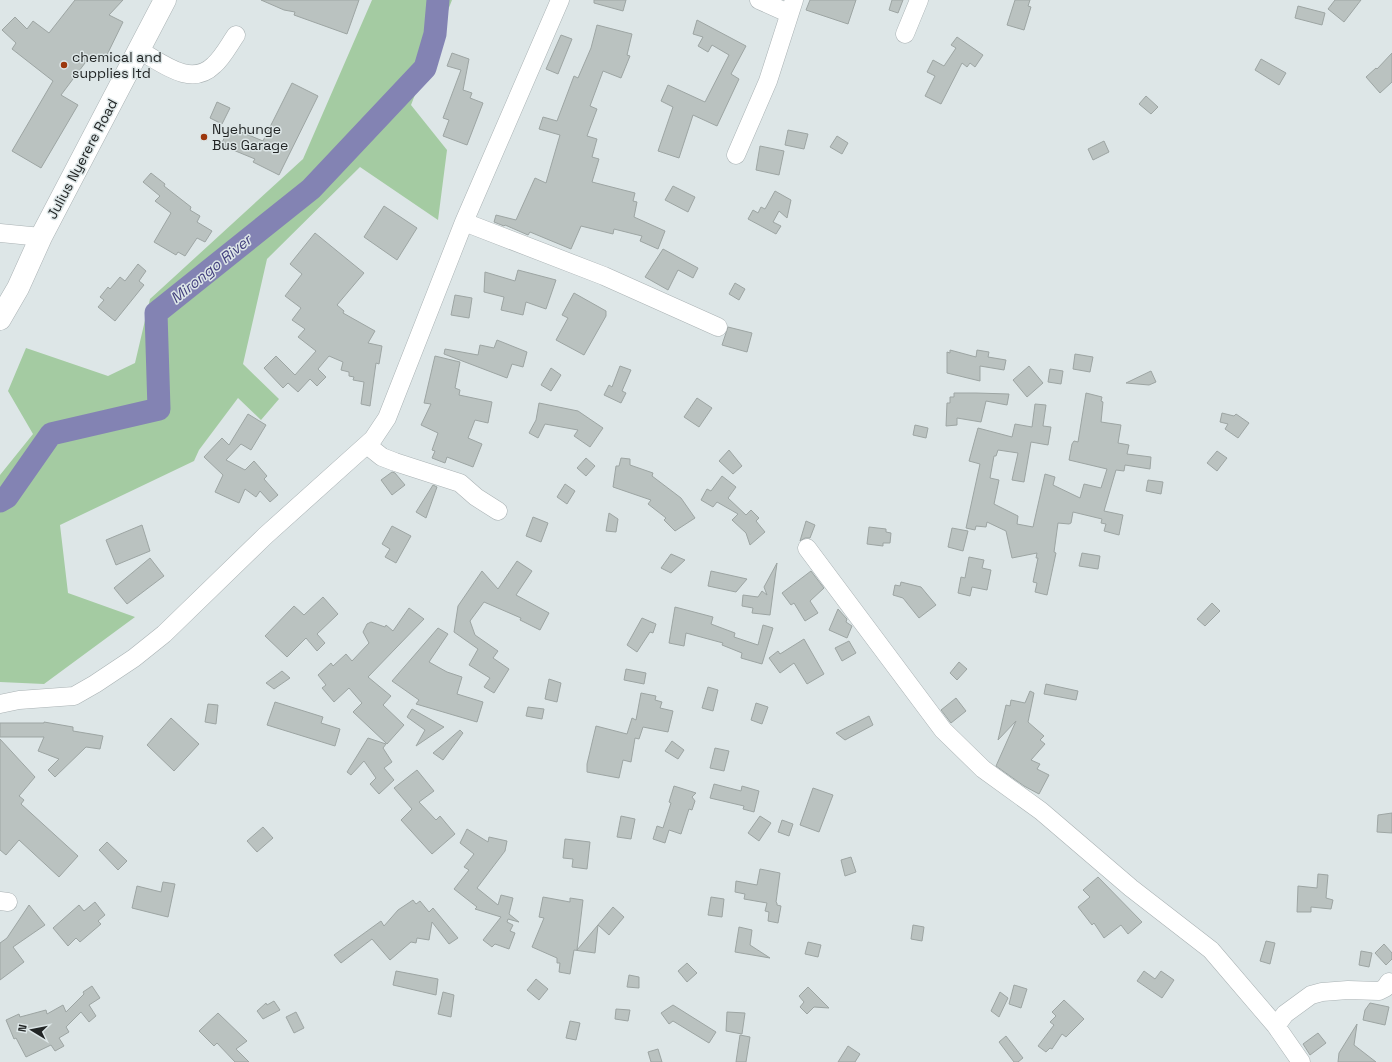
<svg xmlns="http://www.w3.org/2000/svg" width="1392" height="1062" font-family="'Space Grotesk',sans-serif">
	<rect width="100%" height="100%" fill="#dde6e7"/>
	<path fill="#a4cba2" d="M372,0H452L411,105L447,150L438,220L360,167L267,259L243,364L279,399L261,420L238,398L199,450L194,461L60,525L68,593L135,617L44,684L0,682V475L33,434L8,391L26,348L108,376L135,363L150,299L303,159Z"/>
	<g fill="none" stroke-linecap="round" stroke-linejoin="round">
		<path stroke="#8383b3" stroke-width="23" d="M0,501L7,497L51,434L159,409L156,313L311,189L425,68L435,34L438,0"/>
	</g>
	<path fill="#bac2c0" stroke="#9da5a3" d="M75,0H123L109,15L123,22L104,61L91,55L61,95L78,105L41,168L12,151L53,81L12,49L16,43L2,30L15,17L27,29L33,21L49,33Z
		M261,0H359L347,34L294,15L295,12L284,10Z
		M594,0H626L623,11L594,3Z
		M810,0H856L848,24L806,10Z
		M892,0H903L898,13L889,10Z
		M1015,0H1030L1028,6L1031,7L1024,30L1007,25Z
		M1335,0H1361L1344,22L1328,9Z
		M1298,6L1325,13L1322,25L1295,18Z
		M697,20L746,46L731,74L739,79L717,126L693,115L679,158L658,151L673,107L661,101L668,85L705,102L729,55L712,45L708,52L698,46L703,37L693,34Z
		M597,25L632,34L627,55L630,56L621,78L603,71L590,106L597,109L587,136L597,139L592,157L599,159L592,182L635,193L633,201L637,202L634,217L665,231L658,249L640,241L642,236L614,229L613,234L581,226L571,249L530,232L528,235L505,225L504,226L494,222L496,215L516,220L535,178L546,183L560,135L539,129L543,117L557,121L574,76L578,78L591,48Z
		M561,35L572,39L558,74L546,69Z
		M957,37L983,55L975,67L970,63L967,67L962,63L941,104L925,96L935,76L927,72L933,60L944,66L956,48L951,45Z
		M452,53L469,59L463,90L472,93L470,98L483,103L467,145L443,136L449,120L443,118L461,70L447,66Z
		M1392,53V82L1380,93L1366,77L1376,68L1377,69Z
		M1261,59L1286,73L1279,85L1255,70Z
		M292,83L318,96L279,175L253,162L255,159L221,145L229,127L263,141Z
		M1146,96L1158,107L1151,114L1139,104Z
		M217,102L230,108L222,124L210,118Z
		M788,130L808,134L804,149L785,145Z
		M837,136L848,143L842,154L830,147Z
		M1104,141L1109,152L1093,160L1088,149Z
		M760,146L784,151L779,175L756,170Z
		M151,173L165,184L164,186L191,207L190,210L200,216L197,222L212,231L205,242L197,238L185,256L178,252L176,255L154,242L171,213L155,201L160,196L143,182Z
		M673,186L695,197L688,212L665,200Z
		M775,191L791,200L787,218L779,211L773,222L781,226L776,234L748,219L753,210L758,213L761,207L765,209Z
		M384,206L417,228L397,260L364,237Z
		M315,233L364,273L337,305L344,311L343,313L375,331L368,343L382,346L379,364L376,363L370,406L361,404L364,382L353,380L354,377L349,376V372L341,370L343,362L329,356L318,369L326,377L317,386L310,379L298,392L288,383L283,388L264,368L276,356L295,375L316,351L298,337L305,329L292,320L301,308L285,296L302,274L290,264Z
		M663,249L698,268L693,278L678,270L668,290L645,277Z
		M138,264L146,271L139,281L144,285L115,321L98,307L104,300L100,297L108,287L110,289L120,277L125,281Z
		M518,270L556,280L546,309L526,302L523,315L501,310L504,297L484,292L485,272L515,281Z
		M735,283L745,289L739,300L729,294Z
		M574,293L606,311V316L584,355L556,340L568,318L562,315Z
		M455,295L472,298L469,318L451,315Z
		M728,327L752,333L747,352L722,345Z
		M497,340L527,352L523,367L512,364L507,378L444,354L445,349L478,355L480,345L494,348Z
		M950,350L976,357L977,350L989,352L988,357L1006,360L1004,370L980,366V381L947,373V352L950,353Z
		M1075,354L1093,357L1090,372L1073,369Z
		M435,356L460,362L455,388L460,390L459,395L492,402L488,423L475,420L468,438L482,444L473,467L447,457L445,463L432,458L435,451L432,450L438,433L421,425L431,404L424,403Z
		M620,366L631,370L622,391L626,393L621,403L604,395L609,385L612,387Z
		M1029,366L1043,383L1027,397L1013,380Z
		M551,368L561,375L551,391L541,385Z
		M1050,369L1063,371L1061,384L1048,382Z
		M1151,371L1156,382L1149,385L1126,383Z
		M954,393H976L1009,394L1007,405L986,401L981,422L957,418V425L946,426L947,403H950V397H954Z
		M1086,393L1102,397L1101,401L1103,402L1101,422L1121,425L1118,443L1129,445L1127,454L1151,457L1150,469L1125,465L1124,471L1116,470L1104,511L1123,515L1119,535L1104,531L1106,524L1101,523L1102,519L1073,512L1071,523L1069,524L1058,523L1054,552L1056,553L1047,595L1035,592L1037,583L1033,582L1038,558H1036L1037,553L1012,558L1006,531L987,522L986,527L976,526L975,530L966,528L980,464L969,461L978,428L1012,437L1015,424L1032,427L1035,404L1046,405L1043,426L1051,427L1048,445L1031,442L1024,482L1012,480L1018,453L998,450L996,456H994L990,478L999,480L994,504L1018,516L1017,524L1033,527L1045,474L1055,477L1053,485L1080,498L1084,484L1101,488L1107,469L1069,460L1072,444L1074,441L1078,442Z
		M697,398L712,408L699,427L684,417Z
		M539,403L578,411L603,428L590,447L574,436L578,430L545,424L538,438L529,433L536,420Z
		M1222,413L1234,416L1236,414L1249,423L1238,438L1225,429L1228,424L1220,422Z
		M248,414L266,425L251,450L241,444L226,460L245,470L254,461L267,476L264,479L278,495L270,502L260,491L256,497L245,489L239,503L215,492L223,475L204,457L222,438L229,445Z
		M915,425L928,428L926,438L913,435Z
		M729,450L742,466L733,474L719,461Z
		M1217,451L1227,458L1217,471L1207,463Z
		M586,458L595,466L586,476L577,468Z
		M621,458L630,459V465L653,473L652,476L681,498L695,518L675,531L664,520L666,518L648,504L651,500L613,487L616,466H619Z
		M392,472L395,473L405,485L392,495L381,480Z
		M722,476L736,487L728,498L746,515L751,510L759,518L756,521L765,532L750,545L746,533L732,520L738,514L717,502L713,507L701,500L707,489L711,491Z
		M1148,480L1163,482L1161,494L1146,491Z
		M565,484L575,491L567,504L557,497Z
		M433,485L437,487L426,518L416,512Z
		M609,513L618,519L616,532L606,531Z
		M533,517L548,523L541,542L526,536Z
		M806,521L815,525L810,538H805L800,541Z
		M142,525L150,551L116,565L106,540Z
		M392,526L411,536L396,563L385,557L390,549L382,544Z
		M869,527L886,529V532L891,533L890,543H883V546L867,544Z
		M952,528L968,531L963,551L948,547Z
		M1082,553L1100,556L1098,569L1079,566Z
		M671,554L685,560L671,573L661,568Z
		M969,557L984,560L982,568L991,570L987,590L972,587L970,596L958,593L961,577L965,578Z
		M150,558L164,576L127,604L114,588Z
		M517,561L532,571L516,595L549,613L540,630L520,620L521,618L484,602L470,621L475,635L498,651L493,658L509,669L494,693L484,687L490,678L469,665L478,649L454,632L458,606L482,571L498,589Z
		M777,563L770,615L752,613L753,608L742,606L743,595L758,597L762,591L767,595L764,587Z
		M711,571L747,579L736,592L708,586Z
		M811,571L824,588L810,601L818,613L805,621L794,603L791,605L782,593Z
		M901,582L921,587L936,605L919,618L903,598L893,595L895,585L900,586Z
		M323,597L338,614L317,634L325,643L317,651L306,638L287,657L265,636L294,606L304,615Z
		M1212,603L1220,611L1205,626L1197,619Z
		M675,607L713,617L711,624L735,633L734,637L758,645L763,625L773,628L762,664L741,658L742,653L722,645L723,643L686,633L684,646L669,643Z
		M409,608L424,619L368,677L391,696L383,705L404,725L387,744L353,712L362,703L349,688L334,702L322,688L326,685L318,675L331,663L333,666L346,654L352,661L369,643L363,632L367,624L371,622L385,627L386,625L393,631Z
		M838,609L847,619L846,622L852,626L847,638L829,630Z
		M642,618L656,624L653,633L650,632L637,652L627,645Z
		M438,628L448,634L429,662L447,672L462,677L457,694L483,702L477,722L416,704L419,700L392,681Z
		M804,639L824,674L807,684L794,663L780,673L769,658L778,651L780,654Z
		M849,641L856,653L842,661L835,648Z
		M959,662L967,669L957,680L950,673Z
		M626,669L646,673L644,684L624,680Z
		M282,671L290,678L274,689L266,683Z
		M549,679L561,683L557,702L545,699Z
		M1046,684L1078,691L1076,700L1044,694Z
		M708,687L718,690L713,711L702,708Z
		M1030,691L1034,693L1028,722L1044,736L1040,740L1045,744L1031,760L1040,764L1037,769L1049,775L1039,794L1024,786L996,766L1016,721L998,740L1006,705L1010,706L1011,700L1025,703Z
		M641,693L656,696L655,700L662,702L660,708L673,711L668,732L643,727L639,739L635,738L631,762L623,760L619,778L587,772V764L596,726L627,734L632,718L636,720Z
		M956,698L966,711L951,723L941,710Z
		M275,702L323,717L321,723L340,729L335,746L267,725Z
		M756,703L768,707L762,724L751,720Z
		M208,704L218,705L216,724L205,722Z
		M528,707L544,709L542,719L526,716Z
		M412,709L444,727L416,746L425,730L407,717Z
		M869,716L873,725L845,740L836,733Z
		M171,718L199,744L174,771L147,745Z
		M44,722L73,727V731L103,736L100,749L86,747L55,777L48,770L59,759L38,751L44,737H0V723H44Z
		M460,730L463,733L443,760L433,753Z
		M368,738L386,744L383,748L392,762L384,768L394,780L379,794L370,784L376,778L364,761L351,775L347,772Z
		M0,739L35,777L19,796L24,800L21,804L78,856L59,877L19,840L6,855L0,850Z
		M672,741L684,750L678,759L665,751Z
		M715,748L729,751L724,771L710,768Z
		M417,770L434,791L419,802L436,820L440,816L455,834L432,854L401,820L412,809L394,788Z
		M714,784L741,791L742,786L759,791L754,812L743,809L744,806L710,798Z
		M674,786L696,793L692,797L695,801L692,810L689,809L681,834L669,830L665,843L653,839L657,826L663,828L671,803L669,802Z
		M813,788L833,795L819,832L800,825Z
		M1392,813V833L1377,832L1378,815Z
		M621,816L635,819L631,839L617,837Z
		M760,816L771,823L759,841L748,833Z
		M782,820L793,824L789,836L778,832Z
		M263,827L273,838L257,852L247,841Z
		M467,829L488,842L489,837L507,841L505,851L477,888L498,905L501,895L513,898L509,914L519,922L508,919L507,922L513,925L510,931L515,933L509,949L495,944L492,947L483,940L501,917L475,909L477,907L454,889L469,870L464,867L474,854L460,843Z
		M565,839L590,842L587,869L572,867L573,859L563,858Z
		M107,842L127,861L118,870L99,850Z
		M851,857L856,872L845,876L841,860Z
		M760,869L780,873L776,902L777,903V905L781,906L778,923L768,921L769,912L765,911L767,903L744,899L745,894L735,892L736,881L757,885Z
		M1318,874L1328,875L1326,898L1333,900L1331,909L1311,907V912H1297L1298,886L1317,888Z
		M1098,877L1142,922L1128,934L1121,925L1104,938L1094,923L1092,925L1078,907L1090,897L1083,890Z
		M163,882L175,884L168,917L132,908L137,886L161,892Z
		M543,897L570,902V898L583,900L577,950L613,907L624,917L609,935L598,925L595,953L574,950L570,974L559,972L560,963H557V958L532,947L544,918L539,917Z
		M711,897L724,899L722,917L708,915Z
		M413,900L416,904L420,901L429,912L433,908L458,938L449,944L432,922L429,940L417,938L416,943L411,942L390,960L372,939L341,963L334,955L381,921L384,926L398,910Z
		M95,902L105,915L98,921L101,924L80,942L76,938L68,946L53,928L79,905L84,911Z
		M29,905L45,925L13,947L24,962L0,980V943L7,938Z
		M913,925L924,927L922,941L911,939Z
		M739,927L752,930L750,945L770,958L735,952Z
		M1266,941L1275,943L1270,964L1260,961Z
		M808,942L821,945L818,957L805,954Z
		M1384,944L1392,953V959L1386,965L1375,953Z
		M1361,951L1372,953L1369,967L1359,965Z
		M687,963L697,973L687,982L678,971Z
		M396,971L438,979L436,995L393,985Z
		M1144,971L1155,979L1161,971L1174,980L1162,998L1137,981Z
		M629,975L639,977V988L627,987Z
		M536,979L548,989L539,1000L527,990Z
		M1014,985L1027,989L1021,1008L1009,1004Z
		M92,986L100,998L89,1005L96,1016L89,1022L81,1012L66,1027L69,1032L59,1038L64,1046L55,1051L51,1045L26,1057L16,1038L14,1039L6,1020L19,1014L20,1017L46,1010L47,1014L63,1005L66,1012L84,994L83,992Z
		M808,987L829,1008L814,1007L807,1014L800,1007L804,1002L799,996Z
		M443,992L454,995L451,1017L438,1014Z
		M1000,992L1008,998L999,1017L991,1011Z
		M1064,1000L1084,1019L1066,1037L1062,1034L1052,1049L1050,1048L1046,1052L1038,1046L1054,1025L1050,1022L1056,1016L1052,1012Z
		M274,1001L280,1010L263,1019L257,1011L266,1003L267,1005Z
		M1370,1003L1389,1007L1385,1025L1363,1020L1365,1010Z
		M673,1005L716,1032L709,1043L673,1021L669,1024L661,1013Z
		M616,1009L630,1010L628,1021L615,1019Z
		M296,1012L304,1028L294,1033L286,1017Z
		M727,1012L745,1013L742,1034L726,1031Z
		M218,1013L247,1041L236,1049L249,1062H235L217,1043L214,1046L199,1031Z
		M570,1021L580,1023L576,1040L566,1038Z
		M1357,1024L1354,1045L1376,1062H1338L1339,1053Z
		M1318,1033L1326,1043L1310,1055L1303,1044Z
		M740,1035L750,1037L746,1062H736Z
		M1006,1036L1023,1058L1018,1062H1014L999,1042Z
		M848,1046L860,1054L855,1062H838Z
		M658,1049L662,1062H651L648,1052Z"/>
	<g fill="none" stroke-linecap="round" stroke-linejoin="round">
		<defs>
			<path id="minor" d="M759,0L788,13
				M905,34L919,0
				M139,50C162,63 191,88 214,65C223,57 229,45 236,35
				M736,155L768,81L794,0
				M464,222L604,276L718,327
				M0,233L41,237
				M367,445L382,457L395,462L460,483L476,497L498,511
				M807,548L943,730L983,769L1041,811L1131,888L1211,950L1276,1026L1301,1062
				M0,704L19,700L74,696L95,684L134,658L164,634L265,536L373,439L387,418L464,222L560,0
				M0,901L8,902
				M1276,1026L1285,1014L1311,995L1322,992L1348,990L1379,991L1385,988L1389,982"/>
			<path id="highway" d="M0,319L18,288L41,237L165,0"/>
		</defs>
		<use href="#minor" stroke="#aab2b4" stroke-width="19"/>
		<use href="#highway" stroke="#aab2b4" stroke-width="23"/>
		<use href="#minor" stroke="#fff" stroke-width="18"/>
		<use href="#highway" stroke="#fff" stroke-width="22"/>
	</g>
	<g fill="#9c370d" stroke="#dde6e7" stroke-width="1.5">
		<circle cx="64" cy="65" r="4"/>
		<circle cx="204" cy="137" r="4"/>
	</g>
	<g text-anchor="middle" stroke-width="3" stroke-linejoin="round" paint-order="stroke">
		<g font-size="14" fill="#222525" stroke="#dde6e7" text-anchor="start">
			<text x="72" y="62">chemical and<tspan x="72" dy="16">supplies ltd</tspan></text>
			<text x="212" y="134">Nyehunge<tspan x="212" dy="16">Bus Garage</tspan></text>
		</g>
		<g font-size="14" fill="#222525" stroke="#dde6e7">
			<text transform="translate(82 159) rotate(-62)" y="5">Julius Nyerere Road</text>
		</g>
		<g font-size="15" font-style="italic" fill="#423f7d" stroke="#dde6e7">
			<text transform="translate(211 269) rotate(-39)" y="5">Mirongo River</text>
		</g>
	</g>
	<g transform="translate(32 1030) rotate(280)" stroke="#dde6e7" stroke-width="3" paint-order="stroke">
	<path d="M0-3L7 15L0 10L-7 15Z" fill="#222525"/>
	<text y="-6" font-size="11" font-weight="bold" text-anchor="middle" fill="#222525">N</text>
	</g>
</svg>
